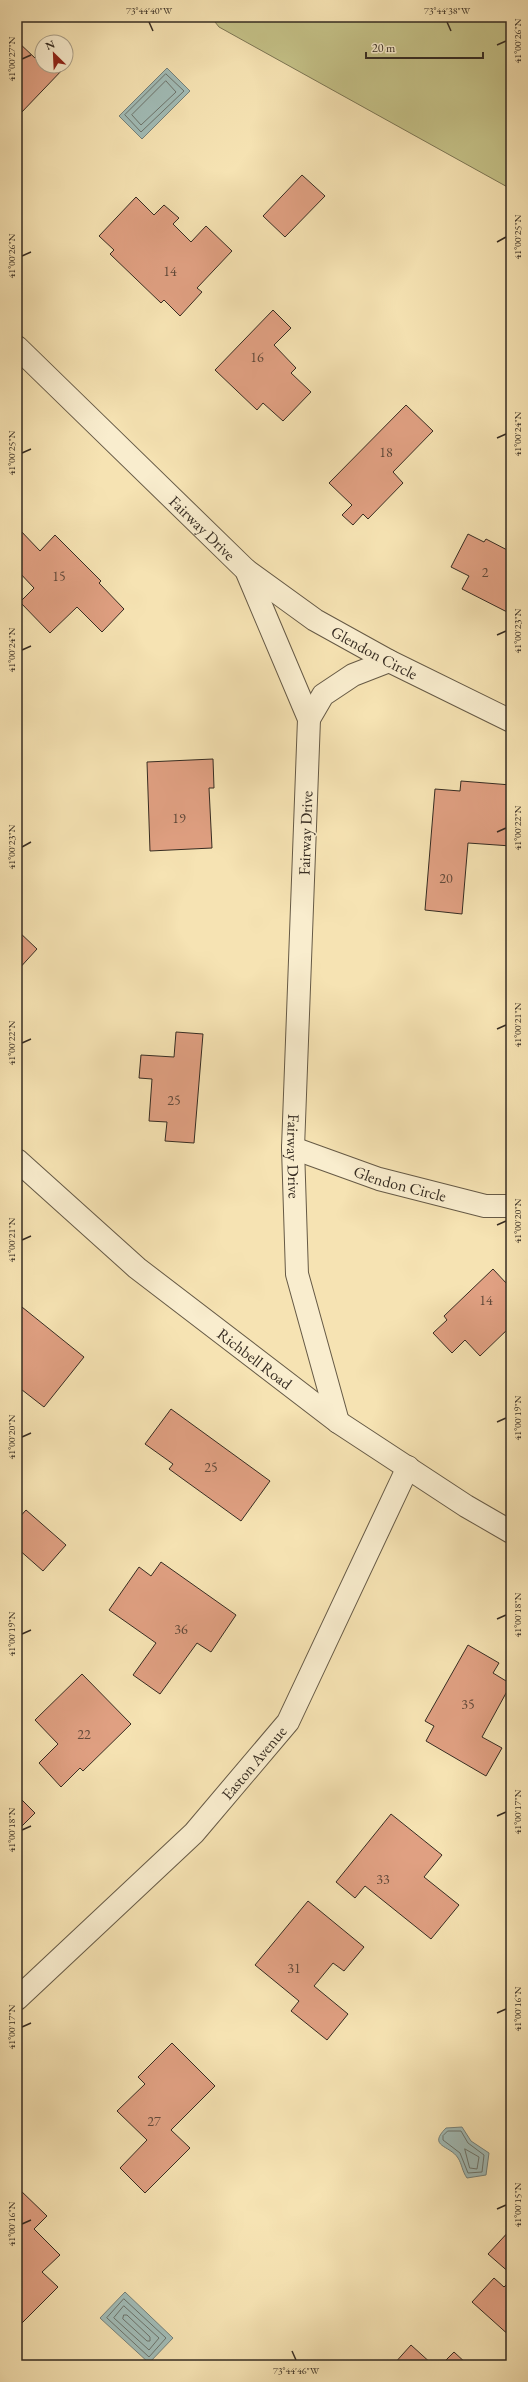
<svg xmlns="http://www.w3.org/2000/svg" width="528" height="2382" font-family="'EB Garamond',serif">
	<rect width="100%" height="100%" fill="#f6e3b3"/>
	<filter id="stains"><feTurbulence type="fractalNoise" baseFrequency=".005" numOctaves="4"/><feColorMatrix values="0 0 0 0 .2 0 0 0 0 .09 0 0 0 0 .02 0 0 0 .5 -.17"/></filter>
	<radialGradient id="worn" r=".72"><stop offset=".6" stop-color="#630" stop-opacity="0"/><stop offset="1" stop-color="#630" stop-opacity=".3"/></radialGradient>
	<path fill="#c4c187" stroke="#7d7654" d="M211,17H511V189L219,27Z"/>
	<path fill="#a1bcb7" stroke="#76827b" d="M167,68L190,91L142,139L119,116Z
		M462,2127L471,2141L489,2153L486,2175L467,2178C462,2171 462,2164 458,2158C450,2145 427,2147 446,2128Z
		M125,2292L173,2338L149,2363L100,2318Z"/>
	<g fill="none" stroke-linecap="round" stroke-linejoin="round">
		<path stroke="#6c746c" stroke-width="1" d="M166,74L184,91L141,132L125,115Z
			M166,81L176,92L141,125L132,115Z
			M448,2131H461L468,2143L484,2155L482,2172L468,2173L460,2153L443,2140V2136Z
			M465,2149L479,2157L477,2169L470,2168Z
			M124,2299L166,2338L149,2357L107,2318Z
			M124,2306L159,2338L149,2350L114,2318Z
			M124,2315H127L150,2337V2341H147L123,2319Z"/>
	</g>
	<path fill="#e0a082" stroke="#362c22" d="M17,41L35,58L42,50V66L65,67L20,114L17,111Z
		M302,175L325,196L285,237L263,216Z
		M136,197L154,215L164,205L179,218L173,224L191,242L206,226L232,251L197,288L202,292L180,316L164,300L161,303L110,254L114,250L99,236Z
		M273,310L291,328L274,345L296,368L291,373L311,392L283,421L263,403L257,410L215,370Z
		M406,405L433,431L393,472L403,483L368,519L363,514L353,525L342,515L352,505L329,483Z
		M19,529L40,551L55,535L101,581L99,583L124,609L102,632L77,607L50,633L20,602L34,588L17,570V531Z
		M468,534L484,542L486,539L511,552V614L462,589L469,576L451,567Z
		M213,759L214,788H209L212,848L150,851L147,762Z
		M461,781L511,785V846L468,843L462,914L425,910L435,789L460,791Z
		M17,930L37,949L17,971Z
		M176,1032L203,1034L194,1143L165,1141L167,1122L149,1121L152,1079L139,1078L141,1055L174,1057Z
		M493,1269L507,1284L511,1281V1326L480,1356L465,1340L452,1353L433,1333L447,1320L444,1316Z
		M17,1303L84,1357L44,1407L17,1386Z
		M171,1409L270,1481L241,1521L169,1469L173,1464L145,1444Z
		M26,1510L66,1545L43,1571L17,1548V1520Z
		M161,1562L236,1615L211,1652L197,1643L160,1694L133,1675L156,1643L109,1610L139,1567L151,1576Z
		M468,1645L499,1663L493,1673L511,1684L482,1737L502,1748L486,1776L426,1741L434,1726L425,1721Z
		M82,1674L131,1724L83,1771L80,1768L61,1787L39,1763L58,1744L35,1720Z
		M17,1795L35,1813L17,1831Z
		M391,1814L442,1855L424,1877L459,1905L431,1939L365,1886L355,1898L336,1882Z
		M308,1901L364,1947L344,1971L333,1963L314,1986L348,2014L327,2040L291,2011L299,2001L255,1965Z
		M172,2043L215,2086L171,2130L190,2148L145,2193L120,2168L147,2140L117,2111L145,2084L138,2077Z
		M19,2189L47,2216L34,2229L60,2255L42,2272L58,2287L22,2323L17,2318V2191Z
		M511,2229V2274L488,2254Z
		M494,2278L504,2287L511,2280V2337L472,2302Z
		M411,2345L433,2365H393Z
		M454,2352L468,2365H441Z"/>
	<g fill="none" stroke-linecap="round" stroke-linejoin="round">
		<defs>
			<g id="minor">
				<path id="s1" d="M17,347L246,570L309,719L293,1148L297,1274L338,1422"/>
				<path id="s2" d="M246,570L315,620L389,661L511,721"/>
				<path d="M309,719L323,695L353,675L389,661"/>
				<path id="s3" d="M293,1148L379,1179L485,1206H511"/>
				<path id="s4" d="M17,1160L137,1268L338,1422L466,1506L511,1532"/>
				<path id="s5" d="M17,1999L194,1833L288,1722L408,1467"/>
			</g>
		</defs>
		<use href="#minor" stroke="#665a46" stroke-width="24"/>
		<use href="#minor" stroke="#f9edce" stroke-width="22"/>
	</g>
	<path fill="none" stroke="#362c22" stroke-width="1.5" d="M149,22L153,31M447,22L451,31M497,45L506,41M22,59L31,55M497,242L506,237M22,256L31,252M497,438L506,434M22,453L31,449M497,635L506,631M22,650L31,646M497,832L506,828M22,847L31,842M497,1029L506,1025M22,1043L31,1039M497,1225L506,1221M22,1240L31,1236M497,1422L506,1418M22,1437L31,1433M497,1619L506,1615M22,1634L31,1630M497,1816L506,1812M22,1830L31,1826M497,2013L506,2009M22,2027L31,2023M497,2209L506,2205M22,2224L31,2220M292,2351L296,2360"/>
	<g text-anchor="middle" stroke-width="3" stroke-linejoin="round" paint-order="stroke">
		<g font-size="14" fill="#60493a">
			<text x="170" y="276">14</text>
			<text x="257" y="362">16</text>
			<text x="386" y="457">18</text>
			<text x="485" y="577">2</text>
			<text x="59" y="581">15</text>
			<text x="179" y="823">19</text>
			<text x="446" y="883">20</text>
			<text x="174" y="1105">25</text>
			<text x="486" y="1305">14</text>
			<text x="211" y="1472">25</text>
			<text x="181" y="1634">36</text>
			<text x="468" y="1709">35</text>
			<text x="84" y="1739">22</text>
			<text x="383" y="1884">33</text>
			<text x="294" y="1973">31</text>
			<text x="154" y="2126">27</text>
		</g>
		<g font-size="16" fill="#362c22" stroke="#f9edce">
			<text dy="6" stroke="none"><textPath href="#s1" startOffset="259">Fairway Drive</textPath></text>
			<text dy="6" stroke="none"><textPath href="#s2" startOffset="153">Glendon Circle</textPath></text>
			<text transform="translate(305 833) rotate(-88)" y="6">Fairway Drive</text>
			<text dy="6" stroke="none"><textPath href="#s1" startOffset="919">Fairway Drive</textPath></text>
			<text dy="6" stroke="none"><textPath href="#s3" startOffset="113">Glendon Circle</textPath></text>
			<text dy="6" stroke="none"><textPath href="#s4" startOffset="310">Richbell Road</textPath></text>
			<text dy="6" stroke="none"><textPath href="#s5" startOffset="335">Easton Avenue</textPath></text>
		</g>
	</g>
	<rect width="528" height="2382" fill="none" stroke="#f6e3b3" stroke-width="44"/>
	<g transform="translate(54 54) rotate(336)"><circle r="19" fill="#f9edce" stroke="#aba089"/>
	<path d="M0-3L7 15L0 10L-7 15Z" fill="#8f2418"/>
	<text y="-6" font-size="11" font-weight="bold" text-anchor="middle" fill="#362c22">N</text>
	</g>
	<path d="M366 52v6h117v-6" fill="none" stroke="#362c22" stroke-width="2"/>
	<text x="372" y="52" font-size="12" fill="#362c22" stroke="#f9edce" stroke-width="3" paint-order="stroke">20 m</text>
	<rect x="22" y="22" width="484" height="2338" fill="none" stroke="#362c22" stroke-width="1.5"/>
	<g font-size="10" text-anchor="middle" fill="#362c22">
		<text x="149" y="14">73°44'40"W</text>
		<text x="447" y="14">73°44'38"W</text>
		<text transform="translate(517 41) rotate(-90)" y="4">41°00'26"N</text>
		<text transform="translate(11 59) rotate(-90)" y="4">41°00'27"N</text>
		<text transform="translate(517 237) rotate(-90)" y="4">41°00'25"N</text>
		<text transform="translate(11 256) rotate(-90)" y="4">41°00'26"N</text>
		<text transform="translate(517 434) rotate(-90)" y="4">41°00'24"N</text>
		<text transform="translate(11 453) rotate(-90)" y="4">41°00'25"N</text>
		<text transform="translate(517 631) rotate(-90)" y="4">41°00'23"N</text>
		<text transform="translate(11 650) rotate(-90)" y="4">41°00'24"N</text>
		<text transform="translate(517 828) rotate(-90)" y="4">41°00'22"N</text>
		<text transform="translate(11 847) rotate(-90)" y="4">41°00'23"N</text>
		<text transform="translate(517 1025) rotate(-90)" y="4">41°00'21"N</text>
		<text transform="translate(11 1043) rotate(-90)" y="4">41°00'22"N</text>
		<text transform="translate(517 1221) rotate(-90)" y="4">41°00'20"N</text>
		<text transform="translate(11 1240) rotate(-90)" y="4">41°00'21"N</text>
		<text transform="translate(517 1418) rotate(-90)" y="4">41°00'19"N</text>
		<text transform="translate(11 1437) rotate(-90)" y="4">41°00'20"N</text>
		<text transform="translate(517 1615) rotate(-90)" y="4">41°00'18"N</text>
		<text transform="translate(11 1634) rotate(-90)" y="4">41°00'19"N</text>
		<text transform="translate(517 1812) rotate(-90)" y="4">41°00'17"N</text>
		<text transform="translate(11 1830) rotate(-90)" y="4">41°00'18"N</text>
		<text transform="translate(517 2009) rotate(-90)" y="4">41°00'16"N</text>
		<text transform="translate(11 2027) rotate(-90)" y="4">41°00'17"N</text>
		<text transform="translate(517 2205) rotate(-90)" y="4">41°00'15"N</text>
		<text transform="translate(11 2224) rotate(-90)" y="4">41°00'16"N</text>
		<text x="296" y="2374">73°44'46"W</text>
	</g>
	<rect width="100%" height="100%" filter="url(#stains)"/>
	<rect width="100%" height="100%" fill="url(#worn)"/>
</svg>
